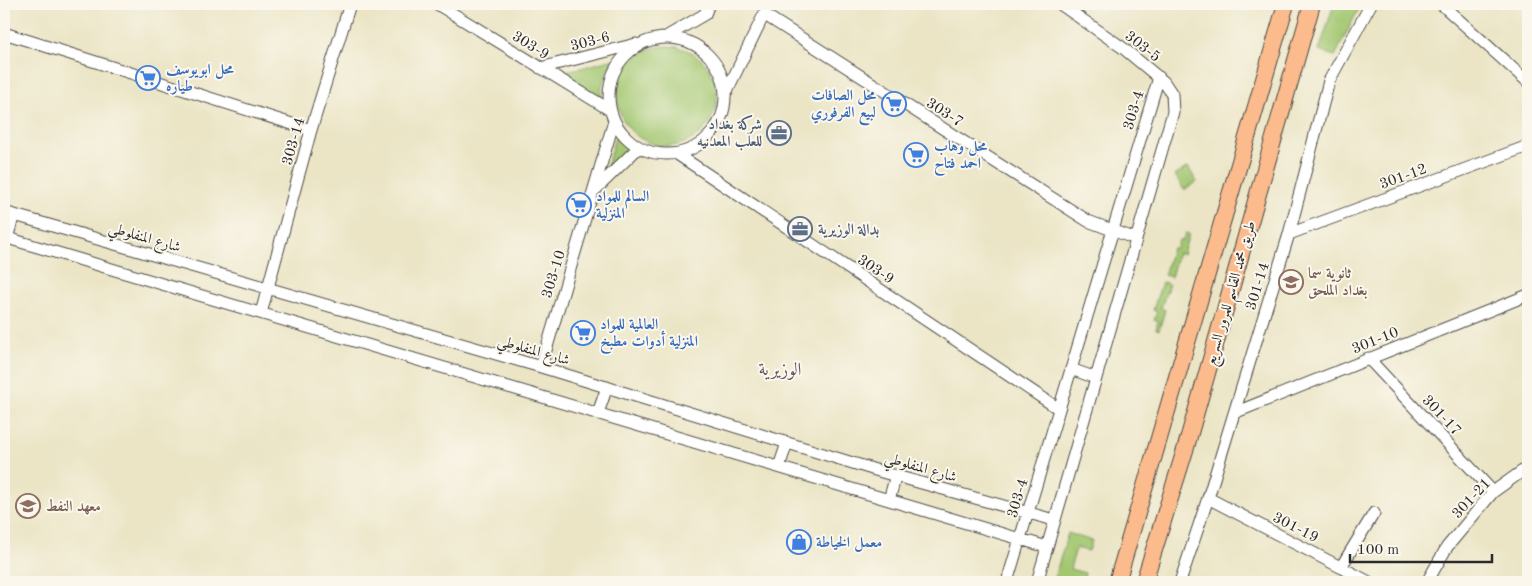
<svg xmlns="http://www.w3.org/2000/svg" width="1532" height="586" font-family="'Old Standard TT',Amiri,serif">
	<rect width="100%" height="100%" fill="#fbf7ec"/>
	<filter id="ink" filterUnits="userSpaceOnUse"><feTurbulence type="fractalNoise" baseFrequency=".02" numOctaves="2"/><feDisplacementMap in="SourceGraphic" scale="10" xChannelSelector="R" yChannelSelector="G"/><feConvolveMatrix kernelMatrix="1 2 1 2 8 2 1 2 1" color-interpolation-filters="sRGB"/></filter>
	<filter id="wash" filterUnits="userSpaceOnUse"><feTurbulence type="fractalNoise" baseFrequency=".0096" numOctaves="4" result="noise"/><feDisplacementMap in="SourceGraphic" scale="20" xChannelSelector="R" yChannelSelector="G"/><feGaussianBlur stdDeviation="1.12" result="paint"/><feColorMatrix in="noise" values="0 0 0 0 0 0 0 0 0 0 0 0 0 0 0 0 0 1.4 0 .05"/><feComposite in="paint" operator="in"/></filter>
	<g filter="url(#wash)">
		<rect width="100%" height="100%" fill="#ebe5c6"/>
		<path fill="#a3c771" stroke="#67794e" d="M1334,4H1361L1335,56L1319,51Z
			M617 96a50 50 0 1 1 100 0a50 50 0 1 1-100 0Z
			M614,59C607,70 601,83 601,97L558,72L581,68Z
			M615,137L625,146L630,149L606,170Z
			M1188,167L1197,182L1184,190L1175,175Z
			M1185,233L1189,234L1183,254L1178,253L1171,277L1164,275L1172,248H1176L1179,240L1183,241Z
			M1162,282L1169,284L1161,308L1165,310L1159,330L1156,329L1158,321L1154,320L1157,312L1153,310Z
			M1068,533L1092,541L1089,551L1076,548L1070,569L1085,573L1082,582H1065L1054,579Z"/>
	</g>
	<g filter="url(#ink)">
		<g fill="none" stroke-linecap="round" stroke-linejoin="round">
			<defs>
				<path id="minor" d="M437,4L610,110
					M1441,4L1528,82
					M765,15L1088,221L1136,239
					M4,33L311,130
					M664,38L705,14L709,4
					M609 96a58 58 0 1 1 116 0a58 58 0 1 1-116 0Z
					M540,68L636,44
					M725,95L769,4
					M677,154L1059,409
					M596,189L639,147
					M4,212L541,367L882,472L1054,520
					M1289,234L1528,146
					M4,237L1047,547
					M7,238L14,215
					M261,313L311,130L350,4
					M1368,358L1493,492
					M541,367L614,121
					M1071,369L1096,378
					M598,413L607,387
					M1234,413L1528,295
					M779,467L787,443
					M1208,498L1369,582
					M889,500L896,475
					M1341,567L1374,513
					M1007,582L1159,77
					M1037,582L1173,112L1172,94L1164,82L1123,48L1060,4
					M1180,582L1208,498L1289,234L1329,81L1371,4
					M1427,582L1447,547L1493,492L1528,467"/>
				<path id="highway" d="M1117,582L1286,4
					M1144,582L1186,447L1312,4"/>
			</defs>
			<use href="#minor" stroke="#484742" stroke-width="13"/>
			<use href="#highway" stroke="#484742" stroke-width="18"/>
			<use href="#minor" stroke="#fff" stroke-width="11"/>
			<use href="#highway" stroke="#fbbb8d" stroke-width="16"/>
		</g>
	</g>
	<defs>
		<symbol id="supermarket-ring" viewBox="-11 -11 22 22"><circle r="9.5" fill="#fbf7ec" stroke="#3f7fe0" stroke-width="1.5"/><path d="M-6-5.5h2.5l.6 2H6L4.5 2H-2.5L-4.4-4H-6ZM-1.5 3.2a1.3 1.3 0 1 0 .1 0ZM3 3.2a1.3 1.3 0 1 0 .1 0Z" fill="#3f7fe0"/></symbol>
		<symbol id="office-ring" viewBox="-11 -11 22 22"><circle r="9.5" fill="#fbf7ec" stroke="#5c6f8a" stroke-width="1.5"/><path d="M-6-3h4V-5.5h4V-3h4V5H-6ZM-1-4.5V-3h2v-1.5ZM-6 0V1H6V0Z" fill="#5c6f8a"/></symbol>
		<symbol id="school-ring" viewBox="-11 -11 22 22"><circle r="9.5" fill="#fbf7ec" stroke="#8d6e63" stroke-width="1.5"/><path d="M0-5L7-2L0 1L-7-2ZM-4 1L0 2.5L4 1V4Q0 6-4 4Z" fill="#8d6e63"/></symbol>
		<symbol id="university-ring" viewBox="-11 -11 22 22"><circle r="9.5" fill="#fbf7ec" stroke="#8d6e63" stroke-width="1.5"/><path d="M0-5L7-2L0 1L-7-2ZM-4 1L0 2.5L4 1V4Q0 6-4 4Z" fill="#8d6e63"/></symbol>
		<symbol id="shop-ring" viewBox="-11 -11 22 22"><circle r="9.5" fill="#fbf7ec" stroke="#3f7fe0" stroke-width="1.5"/><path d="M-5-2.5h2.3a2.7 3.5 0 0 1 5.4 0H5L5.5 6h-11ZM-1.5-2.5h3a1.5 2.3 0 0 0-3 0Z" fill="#3f7fe0"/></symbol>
	</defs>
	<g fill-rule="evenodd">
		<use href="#supermarket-ring" x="134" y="64" width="28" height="28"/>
		<use href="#supermarket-ring" x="880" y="90" width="28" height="28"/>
		<use href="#office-ring" x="765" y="119" width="28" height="28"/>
		<use href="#supermarket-ring" x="902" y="141" width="28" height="28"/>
		<use href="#supermarket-ring" x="565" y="191" width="28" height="28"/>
		<use href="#office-ring" x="786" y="215" width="28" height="28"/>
		<use href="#school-ring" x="1277" y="268" width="28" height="28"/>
		<use href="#supermarket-ring" x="569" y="319" width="28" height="28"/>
		<use href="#university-ring" x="14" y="492" width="28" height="28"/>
		<use href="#shop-ring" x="785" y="528" width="28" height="28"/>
	</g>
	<g text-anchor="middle" stroke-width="4" stroke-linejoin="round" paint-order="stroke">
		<g font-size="15" fill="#2b2b2b" stroke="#fbf7ec">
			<text transform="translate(590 41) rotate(-14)" y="5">303-6</text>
			<text transform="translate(531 45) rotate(32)" y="5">303-9</text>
			<text transform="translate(1143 46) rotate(38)" y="5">303-5</text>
			<text transform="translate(1133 110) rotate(-73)" y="5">303-4</text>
			<text transform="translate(945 112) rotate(33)" y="5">303-7</text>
			<text transform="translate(293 141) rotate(-74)" y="5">303-14</text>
			<text transform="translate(1403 176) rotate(-20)" y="5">301-12</text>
			<text transform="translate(145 237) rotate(16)" y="5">شارع المنفلوطي</text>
			<text transform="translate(876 269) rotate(34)" y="5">303-9</text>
			<text transform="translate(553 274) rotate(-73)" y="5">303-10</text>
			<text transform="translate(1257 286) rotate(-73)" y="5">301-14</text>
			<text transform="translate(1230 293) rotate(-74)" y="5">طريق محمد القاسم للمرور السريع</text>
			<text transform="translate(1375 340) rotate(-22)" y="5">301-10</text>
			<text transform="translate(534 350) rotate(16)" y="5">شارع المنفلوطي</text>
			<text transform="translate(1442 415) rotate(47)" y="5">301-17</text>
			<text transform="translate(921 467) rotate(16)" y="5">شارع المنفلوطي</text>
			<text transform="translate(1017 498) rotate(-73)" y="5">303-4</text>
			<text transform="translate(1471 498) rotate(-47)" y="5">301-21</text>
			<text transform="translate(1296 527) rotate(27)" y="5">301-19</text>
		</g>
		<g font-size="15" font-weight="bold" fill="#366cbe" stroke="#fbf7ec" text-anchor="start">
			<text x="166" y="74">محل ابويوسف<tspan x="166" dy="17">طياره</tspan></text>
			<text x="876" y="100" text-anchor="end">محل الصافات<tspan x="876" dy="17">لبيع الفرفوري</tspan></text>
			<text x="934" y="151">محل وهاب<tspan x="934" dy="17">احمد فتاح</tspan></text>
			<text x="596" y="201">السالم للمواد<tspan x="596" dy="17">المنزلية</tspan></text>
			<text x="600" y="329">العالمية للمواد<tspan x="600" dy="17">المنزلية أدوات مطبخ</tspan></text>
			<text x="816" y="547">معمل الخياطة</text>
		</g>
		<g font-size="15" font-weight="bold" fill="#4e5e75" stroke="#fbf7ec" text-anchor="end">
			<text x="762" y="129">شركة بغداد<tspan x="762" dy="17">للعلب المعدنيه</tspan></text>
			<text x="818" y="234" text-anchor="start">بدالة الوزيرية</text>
		</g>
		<g font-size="15" font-weight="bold" fill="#785e54" stroke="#fbf7ec" text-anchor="start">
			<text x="1308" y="278">ثانوية سما<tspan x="1308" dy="17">بغداد الملحق</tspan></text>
			<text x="46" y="511">معهد النفط</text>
		</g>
		<g font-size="18" fill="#615362" stroke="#fbf7ec">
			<text x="780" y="375">الوزيرية</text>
		</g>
	</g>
	<rect width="1532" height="586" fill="none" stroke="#fbf7ec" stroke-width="20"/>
	<path d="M1350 554v8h142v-8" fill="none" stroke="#2b2b2b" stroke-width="2.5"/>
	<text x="1357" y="554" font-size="15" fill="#2b2b2b" stroke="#fbf7ec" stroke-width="4" paint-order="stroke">100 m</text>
</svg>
